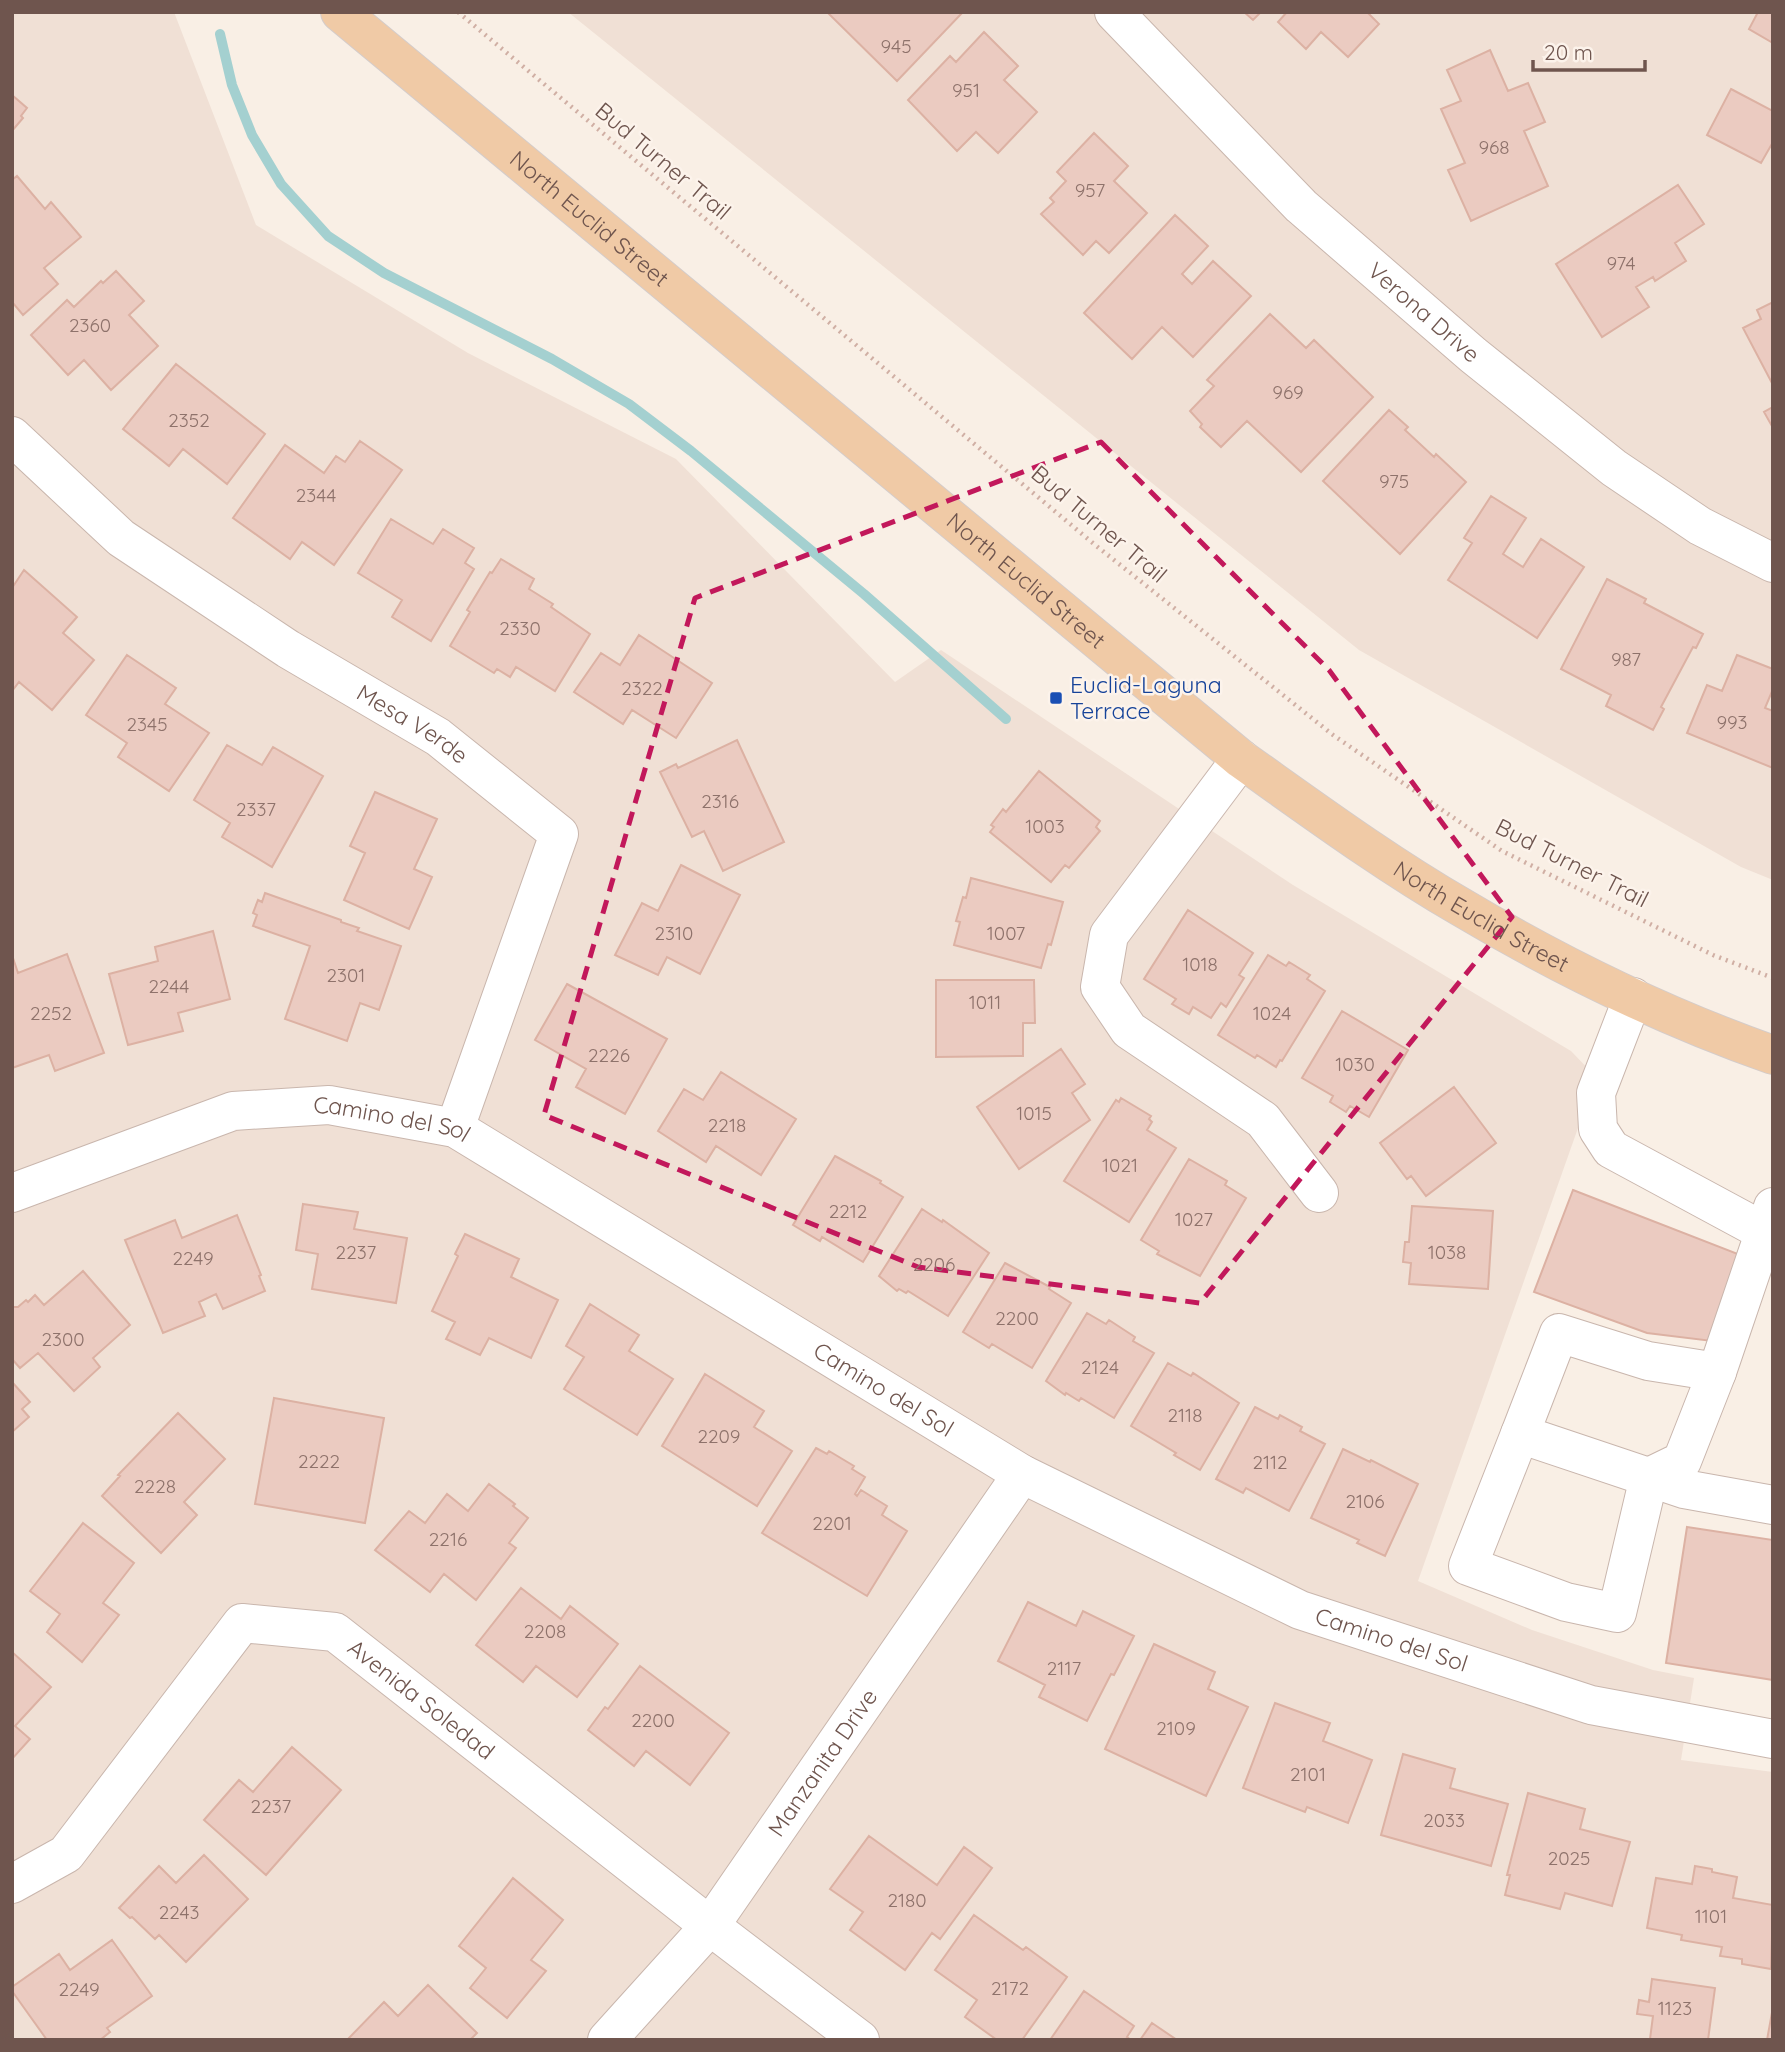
<svg xmlns="http://www.w3.org/2000/svg" width="1785" height="2052" font-family="Quicksand,sans-serif">
	<rect width="100%" height="100%" fill="#f9efe5"/>
	<path fill="#f0e0d5" d="M12,12H174L256,225L468,353L676,459L895,682L941,650L1293,885L1571,1051L1596,1077L1418,1581L1532,1630L1653,1670L1694,1678L1681,1760L1773,1772V2040H12Z
		M568,12H1773V880L1741,867L1359,650Z"/>
	<g fill="none" stroke-linecap="round" stroke-linejoin="round">
		<path stroke="#a4d0d0" stroke-width="10" d="M220,34L232,85L252,135L281,184L328,236L384,273L552,359L629,404L691,451L864,594L1006,719"/>
	</g>
	<path fill="#ebcbc1" stroke="#dcb1a3" stroke-width="2" d="M827,12H963L897,81Z
		M1244,12H1261L1253,20Z
		M1287,12H1367L1379,24L1348,57L1321,32L1306,49L1278,22Z
		M1758,12H1773V43L1749,29Z
		M984,32L1018,66L1004,80L1037,112L998,153L976,132L957,151L908,100L950,56L956,62Z
		M1490,50L1508,91L1528,83L1545,122L1524,131L1548,186L1471,221L1448,170L1465,163L1441,109L1461,101L1447,70Z
		M1731,89L1773,111V142L1761,163L1707,135Z
		M12,95L27,108L21,116L23,118L12,131Z
		M1094,133L1128,166L1114,181L1147,213L1109,253L1096,241L1083,255L1041,214L1054,202L1050,198L1066,181L1057,172Z
		M17,176L45,209L51,202L81,237L44,268L58,284L23,315L12,302V180Z
		M1678,185L1704,224L1675,243L1686,261L1655,281L1653,277L1636,287L1649,307L1602,337L1556,264Z
		M1175,215L1208,246L1182,274L1192,284L1213,261L1251,296L1193,357L1162,327L1132,359L1084,313Z
		M116,271L144,301L129,315L158,346L111,390L84,360L68,375L31,335L67,300L74,307L101,281L103,283Z
		M1773,302V385L1743,328L1761,319L1757,310Z
		M1270,314L1306,348L1314,340L1373,397L1301,472L1247,421L1221,447L1200,427L1202,424L1190,411L1214,386L1207,380Z
		M176,364L265,434L227,484L183,449L169,466L123,429Z
		M1773,407V428L1764,412Z
		M1389,410L1408,427L1405,430L1434,457L1436,454L1466,482L1400,554L1323,481Z
		M360,441L402,470L334,565L302,542L290,559L233,518L285,445L324,473L336,456L345,462Z
		M1491,496L1526,518L1503,554L1523,567L1541,539L1584,567L1537,638L1448,580L1472,543L1464,538Z
		M391,519L433,544L443,529L474,548L465,563L474,569L431,641L392,617L402,600L358,573Z
		M501,559L534,579L529,589L553,604L551,607L590,634L555,691L516,667L510,677L497,669L494,673L450,646L470,612L467,610L490,572L492,573Z
		M24,570L77,617L63,633L94,660L52,710L19,682L12,691V588Z
		M1607,579L1646,599L1644,603L1703,634L1696,648L1693,647L1661,707L1664,709L1653,730L1606,706L1611,695L1561,669Z
		M639,635L712,683L676,738L632,710L623,724L574,692L601,653L620,665Z
		M127,655L176,688L165,704L209,733L169,791L118,757L127,743L86,715Z
		M1737,655L1773,669V689L1765,708L1773,711V768L1687,733L1707,685L1722,691Z
		M737,740L784,842L723,871L704,831L692,837L660,772L676,764L678,768Z
		M227,745L262,765L273,747L323,776L272,867L222,837L230,823L194,800Z
		M1039,771L1100,821L1096,827L1100,831L1069,868L1065,865L1051,882L990,832L994,827L991,825L1003,809L1006,812Z
		M375,792L437,819L414,869L432,877L409,929L344,900L365,853L350,846Z
		M681,865L740,895L700,974L667,957L658,975L615,955L642,903L658,911Z
		M971,878L1063,902L1051,945L1048,944L1041,968L954,945L960,922L956,921L963,897L966,898Z
		M265,893L341,920V922L359,928L357,931L401,946L379,1010L360,1003L347,1041L285,1019L310,946L253,926L257,915L253,913L258,900L262,902Z
		M1188,910L1253,953L1239,975L1244,978L1226,1007L1221,1003L1211,1018L1193,1007L1189,1014L1172,1004L1176,999L1144,979Z
		M213,931L230,999L178,1013L183,1031L128,1045L109,974L158,961L155,947Z
		M67,954L104,1053L55,1071L49,1055L12,1068V955L18,973Z
		M1268,955L1286,966L1289,962L1310,975L1307,979L1325,991L1282,1061L1280,1060L1276,1067L1257,1055L1255,1058L1218,1035Z
		M936,980H1034L1035,1023H1023V1056L936,1057Z
		M567,984L667,1039L625,1114L576,1087L586,1069L535,1040Z
		M1342,1011L1408,1050L1369,1117L1350,1106L1346,1112L1330,1102L1333,1096L1302,1078Z
		M1061,1049L1085,1084L1072,1093L1090,1120L1019,1169L977,1107Z
		M721,1072L796,1119L761,1175L716,1146L706,1162L658,1131L684,1089L703,1100Z
		M1454,1087L1496,1143L1426,1196L1411,1176L1407,1179L1380,1143Z
		M1121,1098L1151,1116L1149,1119L1152,1122L1147,1130L1176,1148L1129,1222L1064,1181L1116,1100L1119,1102Z
		M835,1156L881,1181L880,1183L903,1197L863,1262L822,1237L820,1241L793,1225Z
		M1189,1159L1227,1181L1225,1185L1246,1198L1200,1276L1157,1254L1159,1251L1141,1240Z
		M1573,1190L1743,1256L1712,1341L1647,1333L1534,1292Z
		M303,1204L358,1212L354,1229L407,1238L396,1303L312,1289L318,1254L296,1250Z
		M1412,1206L1493,1211L1488,1289L1409,1284L1411,1263L1403,1262L1405,1242H1409Z
		M922,1209L942,1222L943,1220L989,1253L948,1316L908,1291L906,1293L899,1289L897,1291L879,1276Z
		M237,1215L261,1275L259,1276L265,1291L223,1309L216,1294L199,1302L205,1316L163,1333L125,1240L175,1220L182,1238Z
		M465,1234L519,1259L511,1277L558,1300L531,1358L489,1338L480,1355L446,1339L455,1322L432,1311L458,1256L455,1254Z
		M1005,1263L1050,1287L1049,1289L1071,1303L1032,1368L992,1344L989,1348L963,1332Z
		M83,1271L130,1325L93,1358L100,1367L74,1391L38,1353L20,1368L12,1359V1307H18L26,1300L28,1302L35,1295L44,1305Z
		M590,1304L639,1335L629,1351L673,1379L637,1435L564,1389L584,1357L566,1346Z
		M1087,1313L1106,1324L1109,1320L1135,1337L1133,1341L1154,1353L1114,1418L1081,1398L1079,1401L1066,1393L1065,1395L1046,1381Z
		M1168,1363L1191,1376L1193,1373L1239,1403L1200,1470L1174,1455L1176,1453L1131,1426Z
		M705,1374L764,1411L754,1427L792,1451L757,1506L662,1446Z
		M12,1382L30,1402L22,1409L29,1417L12,1432Z
		M274,1398L384,1418L365,1523L255,1504Z
		M1255,1407L1278,1419L1280,1415L1302,1427L1300,1431L1325,1444L1289,1511L1246,1488L1243,1493L1216,1479Z
		M178,1413L225,1459L184,1502L197,1515L161,1553L102,1496L120,1476L118,1475Z
		M816,1448L827,1454L829,1451L854,1466L852,1469L865,1477L855,1494L857,1496L861,1490L887,1506L882,1515L907,1531L867,1596L762,1533Z
		M1343,1449L1370,1462L1371,1460L1418,1484L1385,1556L1357,1543L1359,1540L1311,1518Z
		M489,1484L515,1504L513,1506L528,1518L509,1543L516,1548L476,1600L444,1574L430,1592L375,1550L409,1511L425,1523L447,1494L468,1511Z
		M83,1523L134,1563L103,1603L119,1615L82,1662L47,1632L60,1614L30,1591Z
		M1687,1527L1773,1540V1680L1666,1663Z
		M521,1588L561,1619L570,1606L618,1644L577,1697L536,1666L523,1682L476,1645Z
		M1028,1602L1076,1626L1083,1611L1134,1636L1114,1675L1111,1674L1087,1721L1039,1697L1045,1685L998,1661Z
		M1154,1644L1215,1672L1208,1689L1248,1707L1206,1796L1105,1749Z
		M12,1652L51,1687L15,1726L30,1739L12,1759Z
		M640,1666L729,1733L690,1785L646,1751L634,1766L588,1730L605,1707L608,1709Z
		M1275,1703L1330,1723L1323,1741L1372,1760L1348,1823L1307,1807L1305,1812L1243,1788Z
		M292,1747L341,1790L266,1875L204,1820L239,1780L253,1792Z
		M1403,1754L1455,1769L1450,1788L1508,1804L1491,1866L1381,1835Z
		M1528,1793L1585,1809L1580,1829L1630,1842L1612,1906L1565,1893L1560,1909L1505,1895L1510,1875H1507Z
		M869,1836L937,1885L964,1847L992,1868L940,1939L932,1933L905,1970L850,1930L863,1912L830,1889Z
		M204,1855L248,1899L186,1962L159,1935L155,1939L132,1917L130,1918L119,1908L159,1866L176,1883Z
		M1695,1866L1712,1869V1872L1737,1877L1733,1898L1773,1905L1771,1969L1742,1964V1959L1720,1956L1722,1947L1681,1940L1682,1935L1647,1928L1656,1878L1692,1884Z
		M513,1878L563,1920L531,1960L546,1971L507,2018L470,1988L486,1968L459,1946Z
		M974,1915L1023,1950L1026,1947L1067,1977L1022,2040H997L965,2017L977,2000L935,1970Z
		M112,1940L152,1996L107,2028L110,2032L100,2040H47L12,1991V1987L59,1954L70,1970Z
		M1652,1979L1715,1988L1708,2040L1650,2039L1653,2016L1637,2014L1639,2000L1649,2002Z
		M428,1985L477,2033L470,2040H347L384,2002L398,2016Z
		M1084,1991L1134,2026L1127,2037L1131,2040H1050Z
		M1773,2007V2040H1767Z
		M1152,2023L1177,2040H1140Z"/>
	<g fill="none" stroke-linecap="round" stroke-linejoin="round">
		<defs>
			<g id="minor">
				<path id="s1" d="M1114,12L1301,206L1473,355L1614,468L1700,526L1773,563"/>
				<path id="s2" d="M12,436L121,538L288,649L438,737L559,834L455,1128"/>
				<path d="M1241,759L1109,935L1100,987L1129,1030L1263,1120L1319,1193"/>
				<path d="M1633,997L1596,1093L1598,1129L1611,1149L1763,1231L1773,1233"/>
				<path id="s3" d="M12,1193L233,1111L329,1105L455,1128L1022,1474L1300,1610L1591,1705L1773,1739"/>
				<path d="M1773,1207L1717,1372L1648,1361L1559,1333L1520,1434L1684,1489L1773,1505"/>
				<path d="M1520,1434L1468,1566L1566,1602L1617,1613L1649,1477L1682,1461L1717,1372"/>
				<path id="s4" d="M12,1884L66,1854L242,1623L335,1632L710,1926L860,2040"/>
				<path id="s5" d="M607,2040L710,1926L1022,1474"/>
			</g>
			<g id="major">
				<path id="s6" d="M340,12L1241,759C1313,810 1385,863 1461,907C1560,966 1665,1017 1773,1055"/>
			</g>
		</defs>
		<use href="#minor" stroke="#c9b6ad" stroke-width="40"/>
		<use href="#major" stroke="#d4ccca" stroke-width="40"/>
		<path stroke="#d0afa4" stroke-width="4.5" stroke-dasharray="2 5" stroke-linecap="butt" d="M458,12L1094,544L1333,735L1502,851L1713,955L1773,978"/>
		<use href="#minor" stroke="#fff" stroke-width="38"/>
		<use href="#major" stroke="#f0caa6" stroke-width="38"/>
	</g>
	<path fill="none" stroke="#c2185b" stroke-width="5" stroke-dasharray="14 9" stroke-linejoin="round" d="M1101,442L1329,670L1512,917L1200,1303L918,1267L544,1115L695,598Z"/>
	<rect fill="#1a4fb4" stroke="#fcf3eb" stroke-width="2.5" x="1049" y="691" width="14" height="14" rx="3.5"/>
	<g text-anchor="middle" stroke-width="5" stroke-linejoin="round" paint-order="stroke">
		<g font-size="19" fill="#8e726b">
			<text x="896" y="53">945</text>
			<text x="966" y="97">951</text>
			<text x="1494" y="154">968</text>
			<text x="1090" y="197">957</text>
			<text x="1621" y="270">974</text>
			<text x="90" y="332">2360</text>
			<text x="1288" y="399">969</text>
			<text x="189" y="427">2352</text>
			<text x="1394" y="488">975</text>
			<text x="316" y="502">2344</text>
			<text x="520" y="635">2330</text>
			<text x="1626" y="666">987</text>
			<text x="642" y="695">2322</text>
			<text x="1732" y="729">993</text>
			<text x="147" y="731">2345</text>
			<text x="720" y="808">2316</text>
			<text x="256" y="816">2337</text>
			<text x="1045" y="833">1003</text>
			<text x="674" y="940">2310</text>
			<text x="1006" y="940">1007</text>
			<text x="1200" y="971">1018</text>
			<text x="346" y="982">2301</text>
			<text x="169" y="993">2244</text>
			<text x="985" y="1009">1011</text>
			<text x="51" y="1020">2252</text>
			<text x="1272" y="1020">1024</text>
			<text x="609" y="1062">2226</text>
			<text x="1355" y="1071">1030</text>
			<text x="1034" y="1120">1015</text>
			<text x="727" y="1132">2218</text>
			<text x="1120" y="1172">1021</text>
			<text x="848" y="1218">2212</text>
			<text x="1194" y="1226">1027</text>
			<text x="356" y="1259">2237</text>
			<text x="1447" y="1259">1038</text>
			<text x="193" y="1265">2249</text>
			<text x="934" y="1271">2206</text>
			<text x="1017" y="1325">2200</text>
			<text x="63" y="1346">2300</text>
			<text x="1100" y="1374">2124</text>
			<text x="1185" y="1422">2118</text>
			<text x="719" y="1443">2209</text>
			<text x="319" y="1468">2222</text>
			<text x="1270" y="1469">2112</text>
			<text x="155" y="1493">2228</text>
			<text x="1365" y="1508">2106</text>
			<text x="832" y="1530">2201</text>
			<text x="448" y="1546">2216</text>
			<text x="545" y="1638">2208</text>
			<text x="1064" y="1675">2117</text>
			<text x="653" y="1727">2200</text>
			<text x="1176" y="1735">2109</text>
			<text x="1308" y="1781">2101</text>
			<text x="271" y="1813">2237</text>
			<text x="1444" y="1827">2033</text>
			<text x="1569" y="1865">2025</text>
			<text x="907" y="1907">2180</text>
			<text x="179" y="1919">2243</text>
			<text x="1711" y="1923">1101</text>
			<text x="1010" y="1995">2172</text>
			<text x="79" y="1996">2249</text>
			<text x="1675" y="2015">1123</text>
		</g>
		<g font-size="23" fill="#6f554e" stroke="#fcf3eb">
			<text transform="translate(663 161) rotate(40)" y="8">Bud Turner Trail</text>
			<text dy="8" stroke="none"><textPath href="#s6" startOffset="324">North Euclid Street</textPath></text>
			<text dy="8" stroke="none"><textPath href="#s1" startOffset="432">Verona Drive</textPath></text>
			<text transform="translate(1099 524) rotate(40)" y="8">Bud Turner Trail</text>
			<text dy="8" stroke="none"><textPath href="#s6" startOffset="891">North Euclid Street</textPath></text>
			<text dy="8" stroke="none"><textPath href="#s2" startOffset="495">Mesa Verde</textPath></text>
			<text transform="translate(1572 863) rotate(27)" y="8">Bud Turner Trail</text>
			<text dy="8" stroke="none"><textPath href="#s6" startOffset="1458">North Euclid Street</textPath></text>
			<text dy="8" stroke="none"><textPath href="#s3" startOffset="396">Camino del Sol</textPath></text>
			<text dy="8" stroke="none"><textPath href="#s3" startOffset="962">Camino del Sol</textPath></text>
			<text dy="8" stroke="none"><textPath href="#s3" startOffset="1530">Camino del Sol</textPath></text>
			<text dy="8" stroke="none"><textPath href="#s4" startOffset="555">Avenida Soledad</textPath></text>
			<text dy="8" stroke="none"><textPath href="#s5" startOffset="352">Manzanita Drive</textPath></text>
		</g>
		<g font-size="23" fill="#164399" stroke="#fcf3eb" text-anchor="start">
			<text x="1070" y="693">Euclid-Laguna<tspan x="1070" dy="26">Terrace</tspan></text>
		</g>
	</g>
	<rect width="1785" height="2052" fill="none" stroke="#6f554e" stroke-width="28"/>
	<path d="M1533 60v10h112v-10" fill="none" stroke="#6f554e" stroke-width="3.5"/>
	<text x="1544" y="60" font-size="21" fill="#6f554e" stroke="#fcf3eb" stroke-width="5" paint-order="stroke">20 m</text>
</svg>
